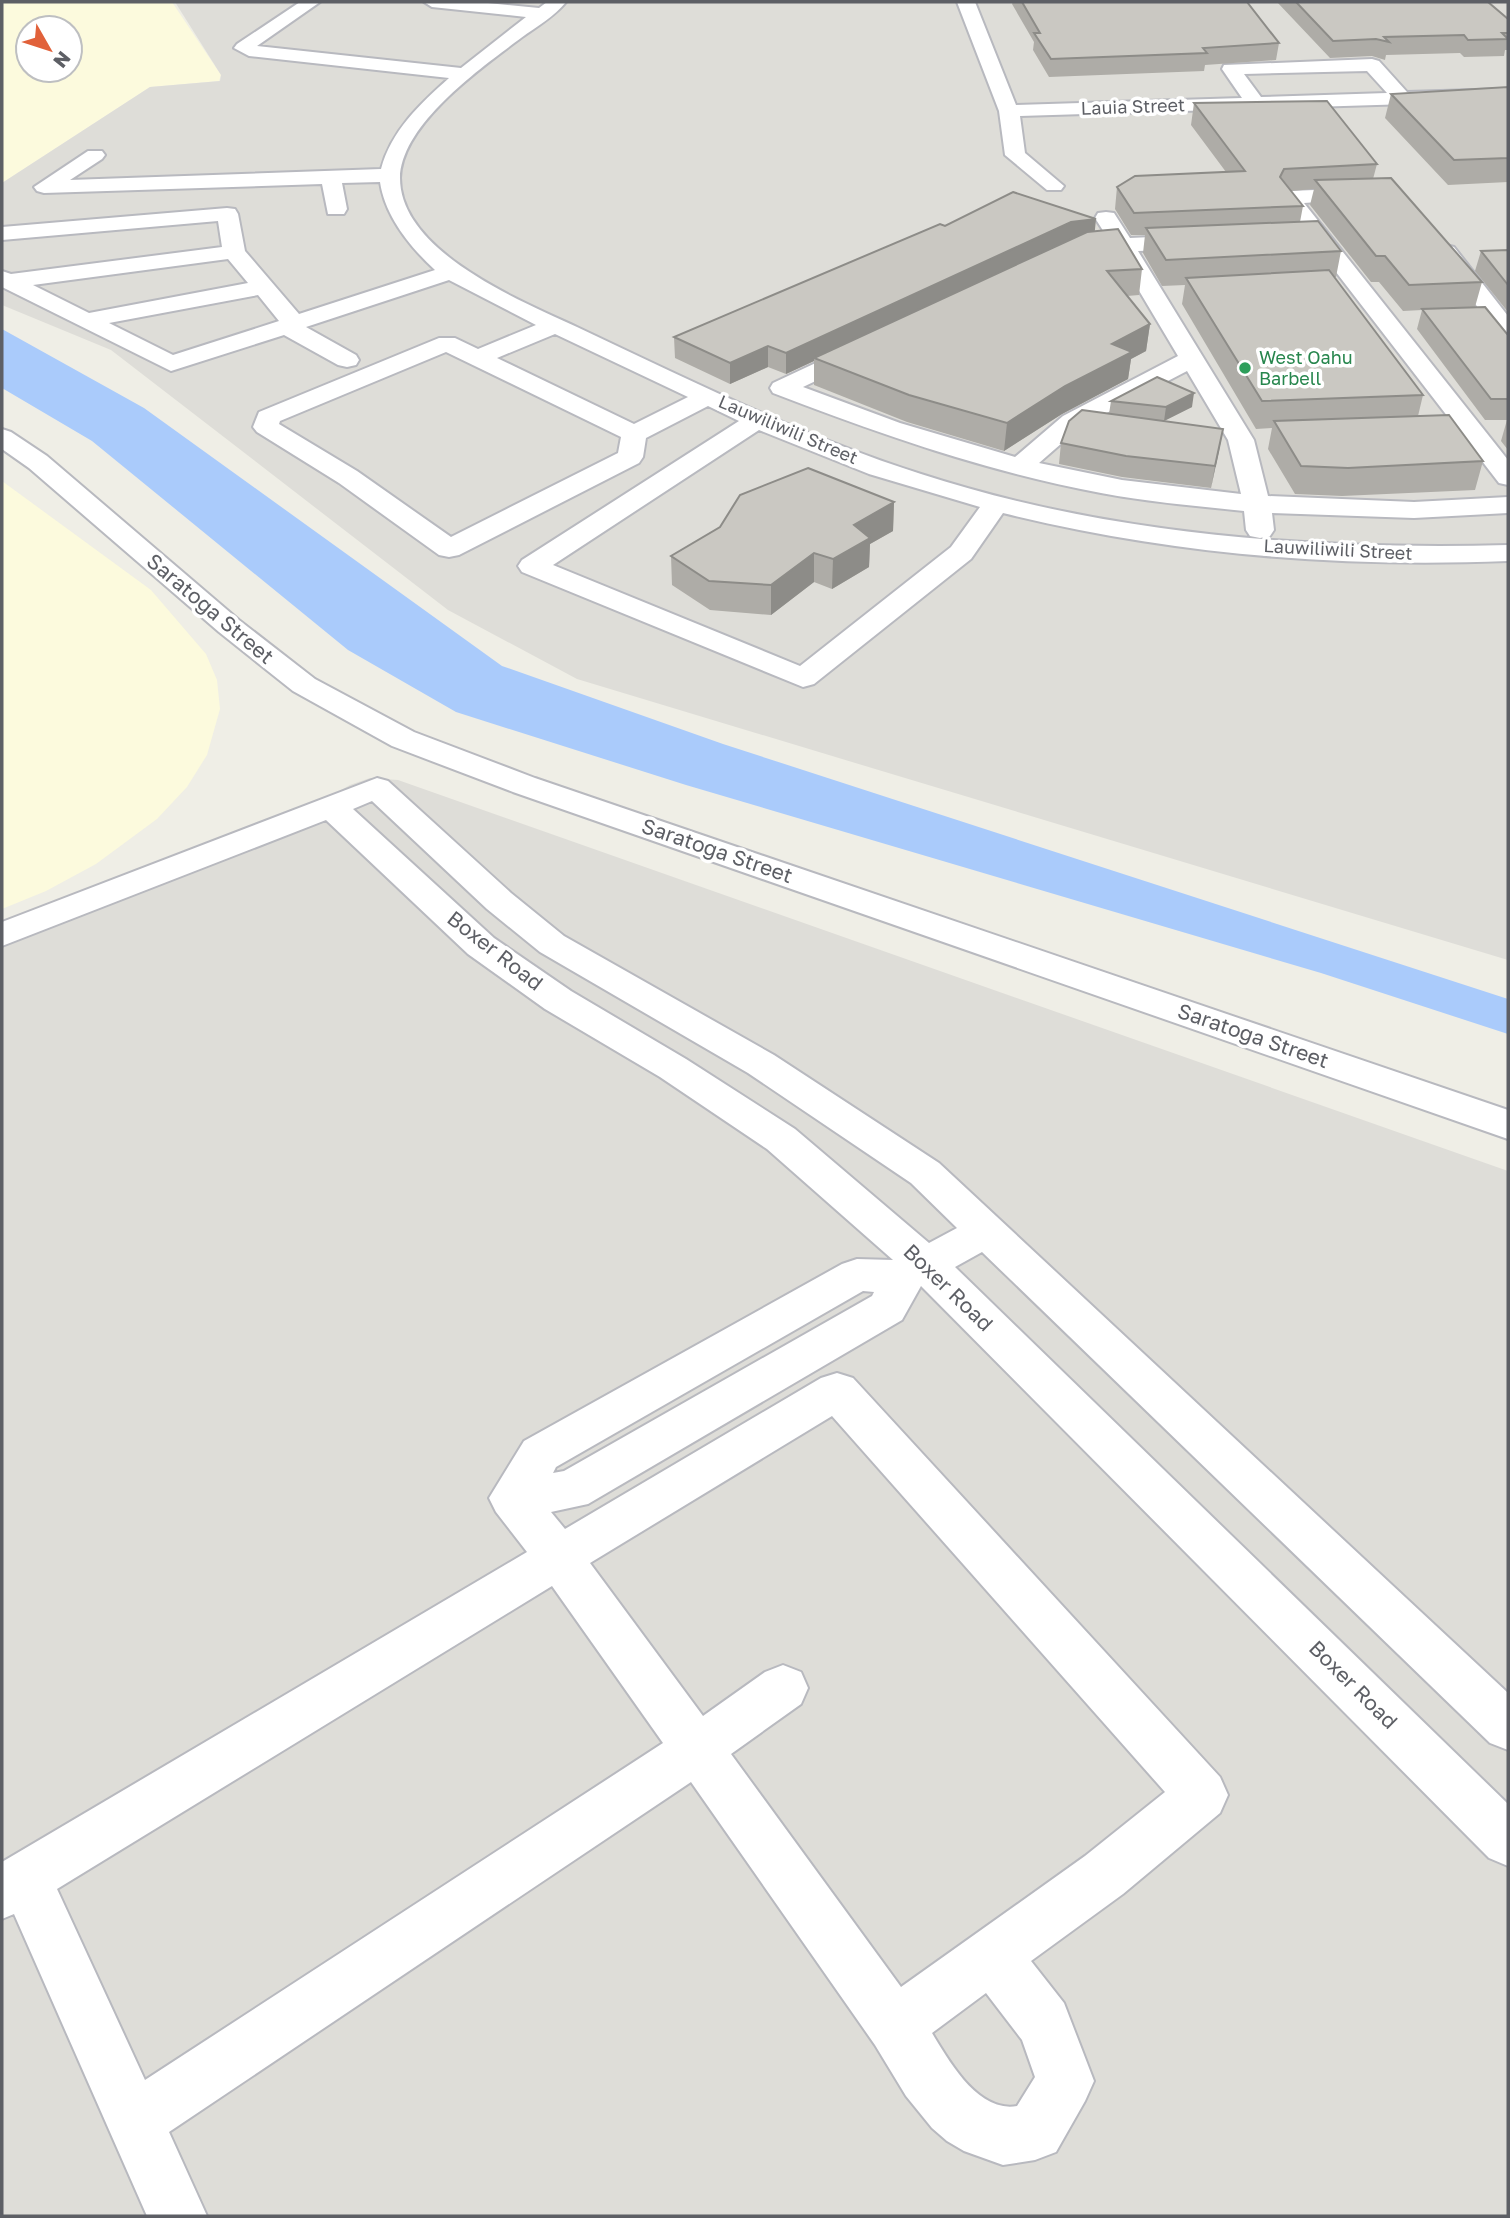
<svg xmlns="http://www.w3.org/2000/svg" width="1510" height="2218" font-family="'Golos Text',sans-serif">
	<rect width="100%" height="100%" fill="#efeee6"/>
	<path fill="#fcfadd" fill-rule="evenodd" d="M2,2H172L221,75L219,81L150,87L2,183ZM28,28H70V70H28Z
		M2,481L151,590L206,654L217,680L220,709L207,755L187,787L157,819L96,864L46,891L2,909Z"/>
	<path fill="#deddd8" d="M175,2H1508V960L577,679L448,610L111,350L2,305V183L150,87L220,81L221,75Z
		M370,778L398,780L1508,1171V2216H2V941L142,887L317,804L350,785Z"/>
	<path fill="#aacbfb" d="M2,329L144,408L502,666L723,744L1508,999V1034L1321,973L686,785L456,712L348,650L92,441L2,388Z"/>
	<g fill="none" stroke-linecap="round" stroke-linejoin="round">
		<defs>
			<path id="minor" d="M300,2H320L257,46L461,68L526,17L432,7L424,2H478L539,8L547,2H566C555,16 536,27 521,38C482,67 401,124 400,178C400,252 521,301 577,327C689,380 802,436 921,474C1109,535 1311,550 1508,545V561C1339,568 1168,554 1003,513L971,559L814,684L803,687L522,572L518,566L522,560L739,421L708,406L646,438L643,457L639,463L459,555L449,557L439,555L339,483L257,432L253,427L259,412L439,338H455L478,349L536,325L449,280L306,327L356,355L359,360L356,365L347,367L338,365L284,335L171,371L2,287V271L11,274L222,247L218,221L2,240V227L227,208L235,209L238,214L245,251L299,314L435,270C410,247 385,216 380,182L342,183L347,209L344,214H328L322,184L44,193L37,191L34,187L88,151H102L105,155L102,159L70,180L381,169C391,131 420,104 449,78L249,56L234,48L237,44ZM228,259L248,283L89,313L33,285ZM258,295L279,321L173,355L109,323ZM555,334L688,397L634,424L497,358ZM446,352L621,437L618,453L451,537L357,471L279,424L280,421ZM759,430L869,474L980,507L951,547L800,666L553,565Z
				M957,2H975L1016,105L1242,98L1222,69L1224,65L1372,59L1379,61L1407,92L1508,89V101L1020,116L1025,153L1064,186L1061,190H1047L1005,155L999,111ZM1367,71L1387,93L1261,97L1244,74Z
				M1365,188L1372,190L1375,194L1372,198L1304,203L1508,460V485L1499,483L1278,197L1282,193L1289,191Z
				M1106,212L1114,213L1130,238L1195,235L1203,237L1206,242L1203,247L1195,249L1138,251L1254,440L1268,496L1414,502L1508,497V513L1414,518L1272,513L1274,530L1270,536L1260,538L1250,536L1246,530L1244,511C1196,506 1148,502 1101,493C988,472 880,434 773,393L770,388L773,383L854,345L862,343L870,345L874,350L870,355L803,387L900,423L1015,457L1063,416L1178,356L1116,252L1081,253L1078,248L1081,243L1109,240L1095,218L1098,213ZM1187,371L1228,440L1241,494L1122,480L1039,463L1078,429L1104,433L1113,430L1117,425L1113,420L1099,417Z
				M1446,245L1454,247L1508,316V338L1500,336L1435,252L1438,247Z
				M2,429L11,432L47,456L239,620L315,679L414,732L535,778L1508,1110V1139L513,792L392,746L293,691L219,632L29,468L2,449Z
				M377,778L388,781L511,893L564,936L774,1055L939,1163L1508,1693V1750L1490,1743L982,1252L955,1267L1508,1804V1866L1489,1858L921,1286L902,1320L588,1504L551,1512L565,1529L821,1378L837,1373L853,1378L1220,1777L1228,1795L1220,1813L1123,1894L1031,1961L1064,2003L1094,2081L1085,2101L1056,2152L1035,2160L1003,2165L964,2151L947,2141L932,2128L906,2096L875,2045L691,1782L169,2132L207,2216H147L14,1914L2,1919V1862L527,1552L496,1512L489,1498L524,1441L842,1264L857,1259L893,1260L767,1149L660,1077L545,1009L468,954L326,820L2,946V922ZM372,801L487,909L540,952L748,1073L911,1183L957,1228L929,1243L795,1129L686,1059L571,991L494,938L353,809ZM863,1291L874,1292L872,1296L564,1471L553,1473L556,1467ZM832,1416L1165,1792L1085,1856L901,1987L731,1754L801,1704L808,1688L801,1672L783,1665L765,1672L703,1716L590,1563ZM552,1586L663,1743L145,2080L57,1889ZM986,1993L1022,2040L1035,2077L1017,2106C978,2113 949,2061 932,2033Z"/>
		</defs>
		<use href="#minor" stroke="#b8b9bf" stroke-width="4"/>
		<use href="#minor" fill="#fff" fill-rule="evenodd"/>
	</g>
	<path fill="#aeaca7" d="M1013,2H1247L1279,43L1276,60L1205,65L1204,71L1049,77L1033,50L1034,42L1012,4Z
		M1277,2H1488L1508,19V50H1505L1504,56L1464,57L1460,53L1386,55L1385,60L1372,56L1330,58Z
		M1508,87V182L1448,185L1385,118L1391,94Z
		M1194,103L1377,164L1373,179L1482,282L1475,307L1508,335V450L1501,441L1507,420H1485L1417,329L1422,310L1403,311L1379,282H1371L1310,205L1314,189L1291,191L1303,206L1300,222L1341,251L1336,277H1334L1423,395L1418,416L1483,461L1475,490L1342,496L1295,494L1268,449L1272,428L1256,429L1182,304L1185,285L1162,286L1143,253L1145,235H1131L1115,209L1117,187L1226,172L1191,125Z
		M945,226L1095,231L1142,269L1139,295L1127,296L1150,324L1146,351L1131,359L1128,379L1062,414L1004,451L907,422L814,385V361L786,374L768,367L730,384L675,358L674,337Z
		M1508,250V312L1475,271L1481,251Z
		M1111,401L1192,407L1164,421L1223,429L1211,488L1122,477L1059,464L1061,443L1109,414Z
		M894,502L893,531L870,544L869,567L832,589L814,582L771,615L710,610L672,585L671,556Z"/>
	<path fill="#8d8c88" d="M1096,219L1094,239L814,358V361L786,374V353L1071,222Z
		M1150,324L1146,351L1131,359L1128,379L1062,414L1004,451L1007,423L1112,344Z
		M768,346V367L730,384V363Z
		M1194,393L1192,407L1164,421L1166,407Z
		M1223,429L1219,451L1211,488L1215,466Z
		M894,502L893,531L870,544L869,567L832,589L833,559L854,525Z
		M814,553V582L771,615V585Z"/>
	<path fill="#cac8c2" stroke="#8d8c88" stroke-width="2" d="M1022,2H1247L1279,43L1203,48L1207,53L1051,59L1034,33H1040Z
		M1296,2H1488L1508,19V33H1502L1508,39L1468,40L1464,35L1384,37L1389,42L1376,39L1333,41Z
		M1508,87V158L1454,160L1391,94Z
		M1327,101L1377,164L1284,169L1280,177L1303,206L1134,213L1117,187L1135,176L1245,171L1194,103Z
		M1391,178L1482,282L1409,285L1385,256H1376L1315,180Z
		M1013,192L1096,219L1071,222L786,353L768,346L730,363L674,337L940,224L945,226Z
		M1318,221L1341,251L1166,260L1146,228Z
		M1118,229L1142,269L1107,271L1150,324L1112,344L1132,352L1065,386L1007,423L909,395L814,358L1087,232Z
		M1508,250V285L1481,251Z
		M1329,270L1423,395L1262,401L1186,278Z
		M1485,307L1508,335V399H1491L1422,309Z
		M1157,377L1194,393L1166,407L1111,401Z
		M1082,410L1223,429L1215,466L1126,456L1061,443L1069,421Z
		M1449,415L1483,461L1348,468L1301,466L1274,421Z
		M808,468L894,502L854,525L870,538L833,559L814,553L771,585L709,581L671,556L720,527L740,495Z"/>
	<circle fill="#2e9e5b" stroke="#fff" stroke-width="2.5" cx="1245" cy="368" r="7"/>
	<g text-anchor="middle" stroke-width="7" stroke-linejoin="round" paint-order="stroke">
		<g font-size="18" fill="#5d5f65" stroke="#fff">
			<text transform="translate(1133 107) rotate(-2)" y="6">Lauia Street</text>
			<text transform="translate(788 430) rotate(23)" y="6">Lauwiliwili Street</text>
			<text transform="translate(1338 550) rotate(3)" y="6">Lauwiliwili Street</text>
		</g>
		<g font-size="18" fill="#27864d" stroke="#fff" text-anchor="start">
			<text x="1259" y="364">West Oahu<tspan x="1259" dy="21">Barbell</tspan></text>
		</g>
		<g font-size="21" fill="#5d5f65" stroke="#fff">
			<text transform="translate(210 609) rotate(40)" y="7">Saratoga Street</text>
			<text transform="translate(717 851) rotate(19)" y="7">Saratoga Street</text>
			<text transform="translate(495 951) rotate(38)" y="7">Boxer Road</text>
			<text transform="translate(1253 1036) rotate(19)" y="7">Saratoga Street</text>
			<text transform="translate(948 1288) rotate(44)" y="7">Boxer Road</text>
			<text transform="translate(1353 1685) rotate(45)" y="7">Boxer Road</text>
		</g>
	</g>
	<rect width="1510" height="2218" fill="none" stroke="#5d5f65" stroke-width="7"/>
	<g transform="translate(49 49) rotate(129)"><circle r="33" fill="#ffffff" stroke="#bebfc1" stroke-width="2"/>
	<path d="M0-5L12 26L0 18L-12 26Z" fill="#e1613a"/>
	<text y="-10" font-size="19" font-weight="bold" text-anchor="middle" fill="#5d5f65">N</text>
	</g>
</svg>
